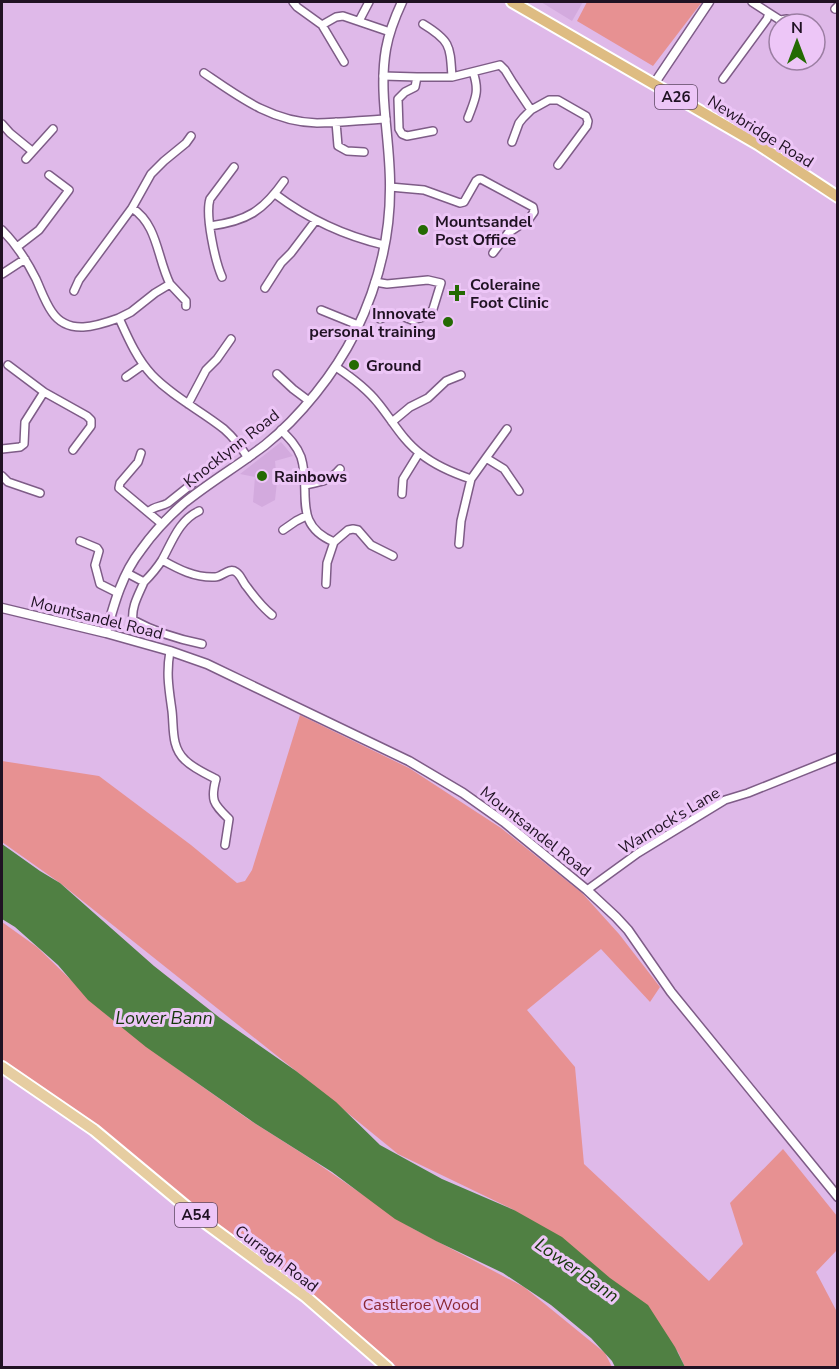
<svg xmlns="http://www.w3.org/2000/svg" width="839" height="1369" font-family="'Nunito Sans',sans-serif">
	<rect width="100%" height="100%" fill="#dfb9e9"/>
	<path fill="#d3aade" d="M541,2H583L572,21Z
		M281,442L293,456L275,461L277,482L275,500L262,507L253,502L255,477L240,474Z"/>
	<path fill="#e79192" d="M587,2H702L653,66L577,21Z
		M300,715L409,768L501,828L582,893L619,934L660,987L650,1002L601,949L527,1010L575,1067L584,1164L709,1281L743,1244L730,1203L783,1149L837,1216V1250L816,1272L837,1312V1367H685L678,1352L514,1210L398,1154L296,1071L60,883L2,842V761L99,776L191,845L237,883L245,881L252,870Z
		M2,922L37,947L109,1017L179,1070L248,1119L311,1159L410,1227L524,1287L605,1353L612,1367H397L344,1321L231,1236L89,1119L2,1061Z"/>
	<path fill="#508043" d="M2,844L40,871L60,883L154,966L220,1018L296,1071L336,1102L380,1145L442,1179L514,1210L562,1237L610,1278L648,1305L675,1347L685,1367H615L612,1361L591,1338L551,1305L503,1273L436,1241L395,1219L332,1172L253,1122L146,1047L88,1000L58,965L15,927L2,919Z"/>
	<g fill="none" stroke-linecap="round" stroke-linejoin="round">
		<defs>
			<path id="minor" d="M293,2L297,7L322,25L336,17L343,16L390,32
				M835,9L838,6
				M769,13L780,20L787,19
				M359,21L369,2
				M423,24C451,41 450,46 452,77
				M322,25L344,62
				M204,73C239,97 272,122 317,123C340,123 363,120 386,119
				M383,76L417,77H452L500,65L505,70L513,83L531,110
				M417,77L415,87L405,92L398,99L399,129L402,134L407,136L433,131
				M723,79L767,19L769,13L752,2
				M468,118C475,99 480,92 473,72
				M336,122L338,146L347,151L364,152
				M2,124L10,133L32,151
				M512,142L519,123L523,118L531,110L549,100H558L586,116L588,121L587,126L558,165
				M26,159L53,129
				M390,187L424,190L460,203L464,202L476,181L479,179H481L533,207L534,212L529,219L508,233L493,253
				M275,194C307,218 345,236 384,245
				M210,226C247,221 263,211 284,181
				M2,230C16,244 27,261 36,279C41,290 45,302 52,312C68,336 97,326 119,318C128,338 137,359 152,375C173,397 200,410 224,429C233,437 241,447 248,458
				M17,247L39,230L69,190L49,175
				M2,274L25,259
				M222,277C215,261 205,215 210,199L234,167
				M375,282L387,284L428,280L441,283L433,309L428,316L412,320L397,314H390L380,319
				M170,284L186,301V306
				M265,288L281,263L291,253L316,220
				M74,291L79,280L132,208L151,174L164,161L186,143L191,136
				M321,310L358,325
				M119,318L131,312L155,293L170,284C157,258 158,225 132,208
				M8,365L44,392L87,416L91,420V426L73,450
				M336,367C351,377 367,389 378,403C392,420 403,441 421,454C436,466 453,473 471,479L461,521L459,544
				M277,374L293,389L309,401
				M126,377L143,365
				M188,404L206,370L217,359L231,339
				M392,422L410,407L428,398L446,381L461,375
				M281,430C289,438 297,446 301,457C312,492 291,524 334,542L327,563L326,584
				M2,449L20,447L24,444L25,422L44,392
				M141,453L138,462L120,483L119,488L162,524
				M486,458L504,469L519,491
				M2,476L8,482L40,493
				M471,479L486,458L507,429
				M305,485C320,482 330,481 340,469
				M402,494L403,479L419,453
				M148,512C154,506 161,507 168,503L193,483
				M283,530L296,521L306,516
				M80,541L97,548L99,551L95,565L100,584L118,593
				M334,542L348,530L353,529L358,530L371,545L393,556
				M162,560C178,569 195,578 215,577C222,577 229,567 236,572C241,575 243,583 247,587C255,598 262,607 272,615
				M127,573L144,582C139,594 131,607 133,620C155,632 177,639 202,644
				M144,582C150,576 157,568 162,560C172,542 179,520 199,511
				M170,651C166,674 169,689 172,711C174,728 171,747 185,760C193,768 206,774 216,779C210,801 214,804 229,819L225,845
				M587,890L638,853L725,800L748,793L838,757"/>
			<path id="tertiary" d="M654,84L709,2
				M2,608L106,633L170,651L207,664L409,761L463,793L504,822L587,890L616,917L628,930L671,992L838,1197
				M106,633C114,604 122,574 141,550C153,533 168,517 184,503C210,482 239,465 265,445C300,417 335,373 355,333C377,288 390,238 390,189C391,142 378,95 386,49C389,32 395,17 402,2"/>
			<path id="primary" d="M2,1067L94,1130L207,1224L305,1296L388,1368"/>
			<path id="trunk" d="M512,2L759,145L838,197"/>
		</defs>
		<use href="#minor" stroke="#7e5c87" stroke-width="10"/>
		<use href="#tertiary" stroke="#7e5c87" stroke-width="11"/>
		<use href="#primary" stroke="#fff" stroke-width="14"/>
		<use href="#trunk" stroke="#fff" stroke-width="14"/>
		<use href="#minor" stroke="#fff" stroke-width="7"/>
		<use href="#tertiary" stroke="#fff" stroke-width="8"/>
		<use href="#primary" stroke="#e6cda1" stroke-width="10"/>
		<use href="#trunk" stroke="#debc82" stroke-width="10"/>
	</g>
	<g fill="#246a03" stroke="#edc6f7" stroke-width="2">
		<circle cx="423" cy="230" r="6"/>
		<path d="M454 284h6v6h6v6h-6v6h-6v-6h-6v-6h6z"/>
		<circle cx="448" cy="322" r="6"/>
		<circle cx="354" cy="365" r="6"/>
		<circle cx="262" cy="476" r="6"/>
	</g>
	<g text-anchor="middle" stroke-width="6" stroke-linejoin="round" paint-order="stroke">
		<g fill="#edc6f7" stroke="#5e4863" stroke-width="1.5">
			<rect x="655" y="85" width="42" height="24" rx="4.5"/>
			<rect x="175" y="1203" width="42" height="24" rx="4.5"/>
		</g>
		<g font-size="15" font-weight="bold" fill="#201223">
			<text x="676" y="102">A26</text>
			<text x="196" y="1220">A54</text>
		</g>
		<g font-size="16" fill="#201223" stroke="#edc6f7">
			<text transform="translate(761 131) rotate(32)" y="6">Newbridge Road</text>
			<text transform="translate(231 448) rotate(-38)" y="6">Knocklynn Road</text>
			<text transform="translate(97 617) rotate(14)" y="6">Mountsandel Road</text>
			<text transform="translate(669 820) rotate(-31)" y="6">Warnock's Lane</text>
			<text transform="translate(536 831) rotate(38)" y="6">Mountsandel Road</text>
			<text transform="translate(277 1258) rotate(37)" y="6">Curragh Road</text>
		</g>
		<g font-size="16" font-weight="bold" fill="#201223" stroke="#edc6f7" text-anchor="start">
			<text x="435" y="227">Mountsandel<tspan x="435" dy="18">Post Office</tspan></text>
			<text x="470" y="290">Coleraine<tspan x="470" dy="18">Foot Clinic</tspan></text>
			<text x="436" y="319" text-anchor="end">Innovate<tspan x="436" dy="18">personal training</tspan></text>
			<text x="366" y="371">Ground</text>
			<text x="274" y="482">Rainbows</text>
		</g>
		<g font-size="16" fill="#8b2732" stroke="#edc6f7">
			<text x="421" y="1310">Castleroe Wood</text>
		</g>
		<g font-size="18" font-style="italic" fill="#143609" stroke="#edc6f7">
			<text x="164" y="1024">Lower Bann</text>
			<text transform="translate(577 1270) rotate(35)" y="6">Lower Bann</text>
		</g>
	</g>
	<rect width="839" height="1369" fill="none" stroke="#201223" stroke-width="6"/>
	<g transform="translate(797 42)"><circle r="28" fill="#edc6f7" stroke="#9b7ea2" stroke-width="1.5"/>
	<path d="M0-4.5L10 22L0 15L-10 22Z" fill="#246a03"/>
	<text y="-9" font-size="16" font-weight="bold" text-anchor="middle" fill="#201223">N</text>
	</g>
</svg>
